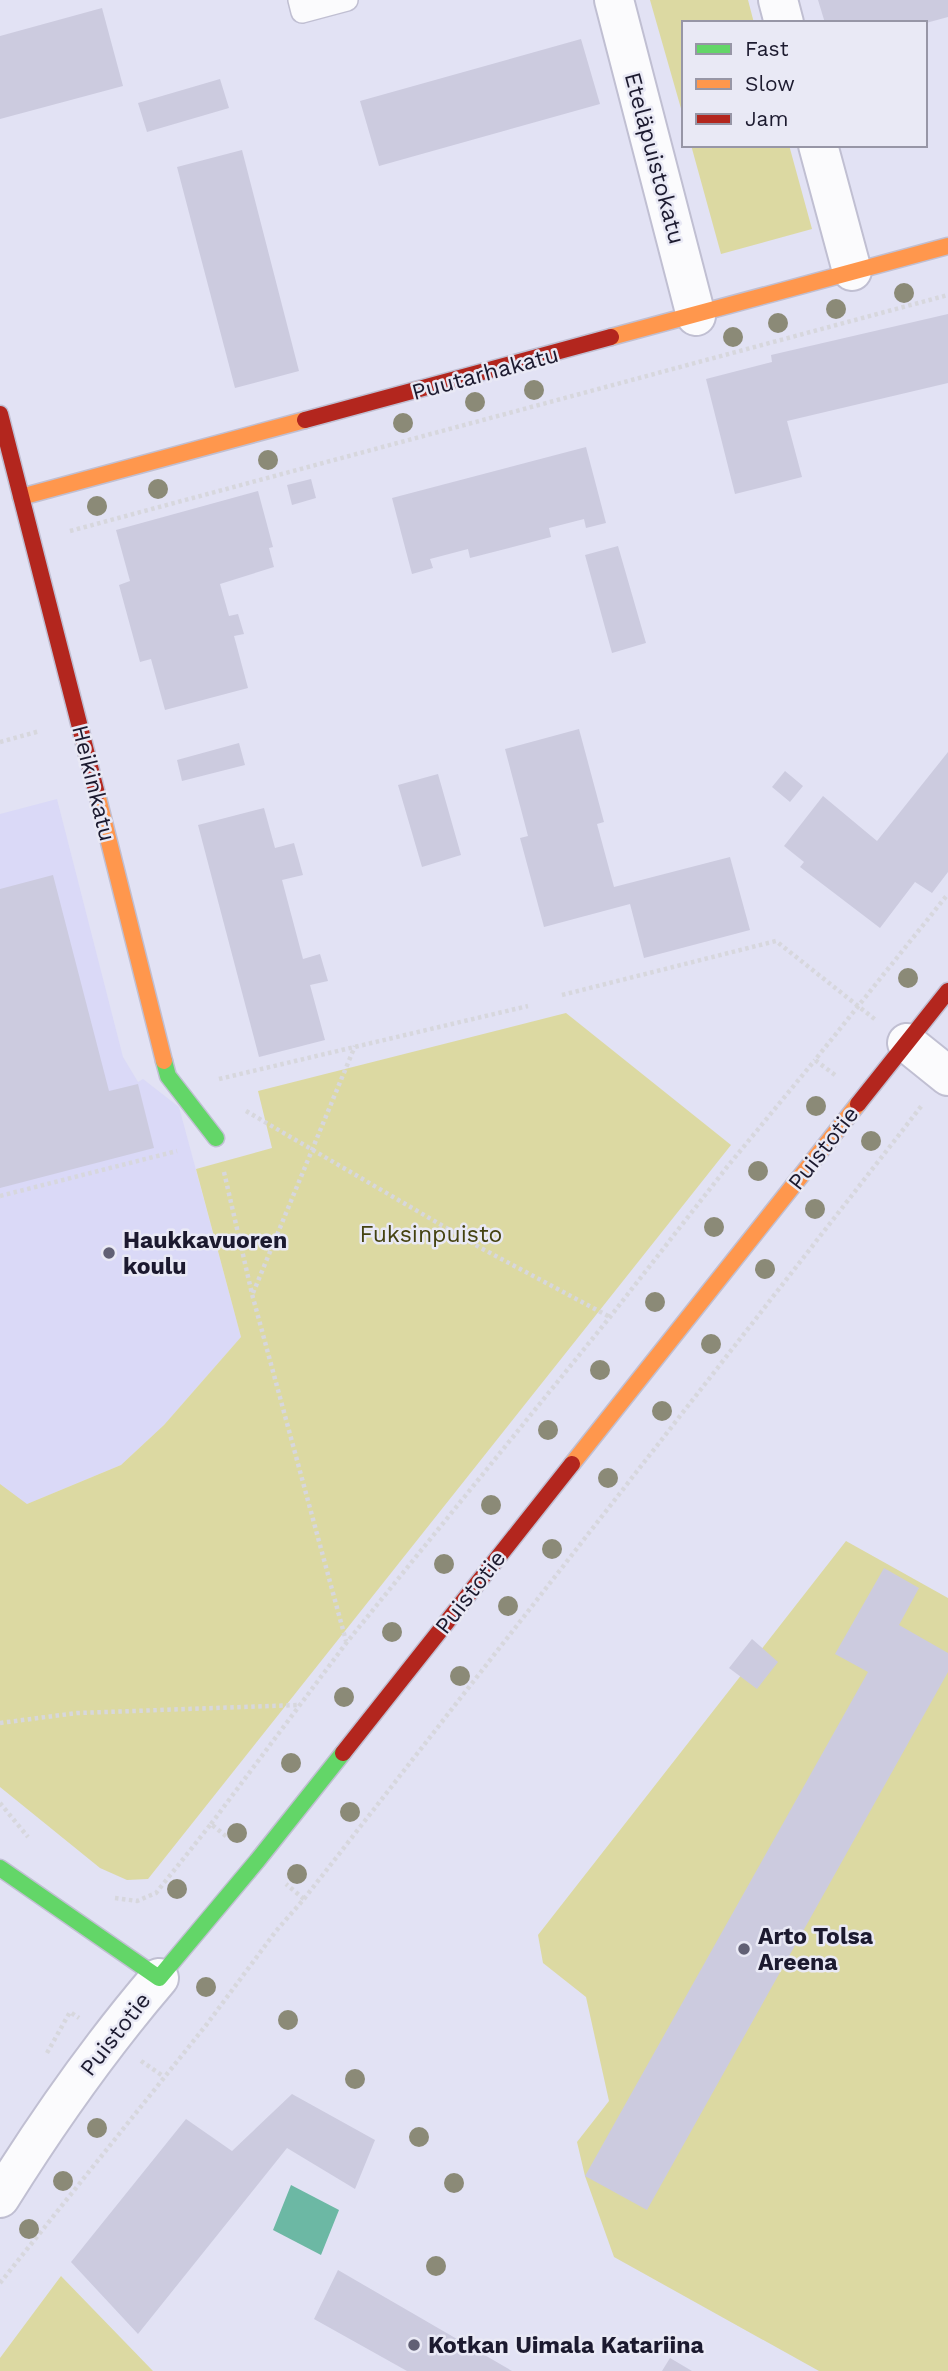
<svg xmlns="http://www.w3.org/2000/svg" width="948" height="2371" font-family="'Work Sans',sans-serif">
	<rect width="100%" height="100%" fill="#e2e2f4"/>
	<path fill="#dad9f7" d="M57,799L123,1057L138,1082L143,1079L179,1107L241,1337L164,1425L121,1465L27,1504L0,1564V814Z"/>
	<path fill="#dcd9a2" d="M650,0H748L754,23H684V119Z
		M691,145H789L812,229L721,254Z
		M566,1013L731,1145L148,1879L127,1880L100,1868L0,1787V1484L27,1504L121,1465L164,1425L241,1337L196,1169L272,1148L258,1091Z
		M846,1541L948,1598V2371H819L614,2257L585,2176L577,2142L609,2101L586,1997L543,1963L538,1935Z
		M61,2276L153,2371H0V2358Z"/>
	<path fill="#6cb8a4" d="M291,2185L339,2210L321,2255L273,2230Z"/>
	<path fill="#cccbdf" d="M818,0H948V17L926,23H825Z
		M102,8L123,86L0,119V36Z
		M581,39L600,104L379,166L360,101Z
		M220,79L229,108L147,132L138,103Z
		M242,150L299,371L235,388L177,167Z
		M948,314V383L787,421L802,477L735,494L706,379L772,362L771,355Z
		M586,447L606,523L586,528L584,519L549,528L551,537L470,558L468,549L430,559L433,568L412,574L392,498Z
		M311,479L316,498L292,505L287,485Z
		M258,491L273,547L269,548L274,567L220,584L229,616L238,614L244,634L234,636L248,688L165,710L151,659L140,662L119,585L130,581L116,530Z
		M618,546L646,643L612,653L585,555Z
		M579,729L604,822L597,824L614,887L730,857L750,930L644,958L630,904L544,927L520,838L528,836L505,749Z
		M239,743L245,765L182,781L177,760Z
		M948,752V872L932,893L915,882L880,928L800,867L804,862L784,846L823,796L877,841Z
		M785,771L803,786L790,802L772,787Z
		M438,774L461,855L422,867L398,785Z
		M264,808L275,848L294,843L303,875L282,880L303,959L320,954L328,981L310,985L325,1040L259,1057L198,825Z
		M53,875L109,1091L138,1084L154,1148L0,1188V889Z
		M884,1568L919,1588L899,1625L948,1653V1672L647,2210L585,2176L868,1672L835,1654Z
		M752,1639L778,1662L757,1689L729,1668Z
		M292,2094L375,2140L355,2189L287,2148L138,2334L71,2262L186,2119L232,2151Z
		M338,2270L512,2371H407L314,2319Z
		M670,2358L692,2371H662Z"/>
	<g fill="none" stroke-linecap="round" stroke-linejoin="round">
		<defs>
			<path id="lane" d="M299,0L302,12L347,0"/>
			<path id="street" d="M614,0L696,316
				M778,0L784,23
				M818,145L852,271
				M907,1043L948,1076
				M0,2198C48,2121 100,2047 159,1978"/>
			<path id="fast" d="M164,1061L168,1076L216,1138
				M0,1868L159,1978L257,1861L343,1753"/>
			<path id="slow" d="M611,337L948,246
				M21,497L305,420
				M97,794L164,1061
				M572,1464L858,1104"/>
			<path id="jam" d="M0,414L97,794
				M305,420L611,337
				M858,1104L948,991
				M343,1753L572,1464"/>
		</defs>
		<use href="#lane" stroke="#c0bfd2" stroke-width="24"/>
		<use href="#street" stroke="#c0bfd2" stroke-width="42"/>
		<use href="#fast" stroke="#c0bfd2" stroke-width="19"/>
		<use href="#slow" stroke="#c0bfd2" stroke-width="19"/>
		<use href="#jam" stroke="#c0bfd2" stroke-width="19"/>
		<path stroke="#d7d7dd" stroke-width="4.5" stroke-dasharray="3.5 3.5" stroke-linecap="butt" d="M70,531L948,295
			M0,742L40,731
			M562,995L776,941L877,1021
			M835,1075L815,1060L948,894
			M219,1079L528,1006
			M246,1111L479,1247L610,1317
			M224,1172L252,1294L346,1641
			M0,1196L177,1151
			M253,1293L355,1046
			M0,1723L77,1713L299,1705
			M0,1803L28,1837
			M211,1824L347,1642L610,1317L727,1167L815,1060
			M115,1898L137,1901L156,1893L211,1824L227,1837
			M304,1899L923,1104
			M47,2053L70,2012L79,2018
			M141,2061L163,2076
			M0,2283L207,2024L276,1931L304,1899L286,1884"/>
		<use href="#lane" stroke="#fbfbfd" stroke-width="21"/>
		<use href="#street" stroke="#fbfbfd" stroke-width="38"/>
		<use href="#fast" stroke="#63d668" stroke-width="16"/>
		<use href="#slow" stroke="#ff974d" stroke-width="16"/>
		<use href="#jam" stroke="#b3261e" stroke-width="16"/>
	</g>
	<g fill="#8b8a77">
		<circle cx="904" cy="293" r="10"/>
		<circle cx="836" cy="309" r="10"/>
		<circle cx="778" cy="323" r="10"/>
		<circle cx="733" cy="337" r="10"/>
		<circle cx="534" cy="390" r="10"/>
		<circle cx="475" cy="402" r="10"/>
		<circle cx="403" cy="423" r="10"/>
		<circle cx="268" cy="460" r="10"/>
		<circle cx="158" cy="489" r="10"/>
		<circle cx="97" cy="506" r="10"/>
		<circle cx="908" cy="978" r="10"/>
		<circle cx="816" cy="1106" r="10"/>
		<circle cx="871" cy="1141" r="10"/>
		<circle cx="758" cy="1171" r="10"/>
		<circle cx="815" cy="1209" r="10"/>
		<circle cx="714" cy="1227" r="10"/>
		<circle cx="765" cy="1269" r="10"/>
		<circle cx="655" cy="1302" r="10"/>
		<circle cx="711" cy="1344" r="10"/>
		<circle cx="600" cy="1370" r="10"/>
		<circle cx="662" cy="1411" r="10"/>
		<circle cx="548" cy="1430" r="10"/>
		<circle cx="608" cy="1478" r="10"/>
		<circle cx="491" cy="1505" r="10"/>
		<circle cx="552" cy="1549" r="10"/>
		<circle cx="444" cy="1564" r="10"/>
		<circle cx="508" cy="1606" r="10"/>
		<circle cx="392" cy="1632" r="10"/>
		<circle cx="460" cy="1676" r="10"/>
		<circle cx="344" cy="1697" r="10"/>
		<circle cx="291" cy="1763" r="10"/>
		<circle cx="350" cy="1812" r="10"/>
		<circle cx="237" cy="1833" r="10"/>
		<circle cx="297" cy="1874" r="10"/>
		<circle cx="177" cy="1889" r="10"/>
		<circle cx="206" cy="1987" r="10"/>
		<circle cx="288" cy="2020" r="10"/>
		<circle cx="355" cy="2079" r="10"/>
		<circle cx="97" cy="2128" r="10"/>
		<circle cx="419" cy="2137" r="10"/>
		<circle cx="63" cy="2181" r="10"/>
		<circle cx="454" cy="2183" r="10"/>
		<circle cx="29" cy="2229" r="10"/>
		<circle cx="436" cy="2266" r="10"/>
	</g>
	<g fill="#616074" stroke="#e9e9f5" stroke-width="2.5">
		<circle cx="109" cy="1253" r="7"/>
		<circle cx="744" cy="1949" r="7"/>
		<circle cx="414" cy="2345" r="7"/>
	</g>
	<g text-anchor="middle" stroke-width="5" stroke-linejoin="round" paint-order="stroke">
		<g font-size="23" fill="#1c1a2f" stroke="#e9e9f5">
			<text transform="translate(655 158) rotate(75)" y="8">Eteläpuistokatu</text>
			<text transform="translate(485 373) rotate(-15)" y="8">Puutarhakatu</text>
			<text transform="translate(94 783) rotate(76)" y="8">Heikinkatu</text>
			<text transform="translate(823 1148) rotate(-52)" y="8">Puistotie</text>
			<text transform="translate(470 1592) rotate(-52)" y="8">Puistotie</text>
			<text transform="translate(115 2034) rotate(-52)" y="8">Puistotie</text>
		</g>
		<g font-size="23" fill="#444210" stroke="#e9e9f5">
			<text x="431" y="1242">Fuksinpuisto</text>
		</g>
		<g font-size="23" font-weight="bold" fill="#1c1a2f" stroke="#e9e9f5" text-anchor="start">
			<text x="123" y="1248">Haukkavuoren<tspan x="123" dy="26">koulu</tspan></text>
			<text x="758" y="1944">Arto Tolsa<tspan x="758" dy="26">Areena</tspan></text>
			<text x="428" y="2353">Kotkan Uimala Katariina</text>
		</g>
	</g>
	<rect x="682" y="21" width="245" height="126" fill="#e9e9f5" stroke="#9796a6" stroke-width="2"/>
	<rect x="696" y="44" width="35" height="10" fill="#63d668" stroke="#9796a6" stroke-width="2"/>
	<text x="745" y="56" font-size="21" fill="#1c1a2f">Fast</text>
	<rect x="696" y="79" width="35" height="10" fill="#ff974d" stroke="#9796a6" stroke-width="2"/>
	<text x="745" y="91" font-size="21" fill="#1c1a2f">Slow</text>
	<rect x="696" y="114" width="35" height="10" fill="#b3261e" stroke="#9796a6" stroke-width="2"/>
	<text x="745" y="126" font-size="21" fill="#1c1a2f">Jam</text>
</svg>
